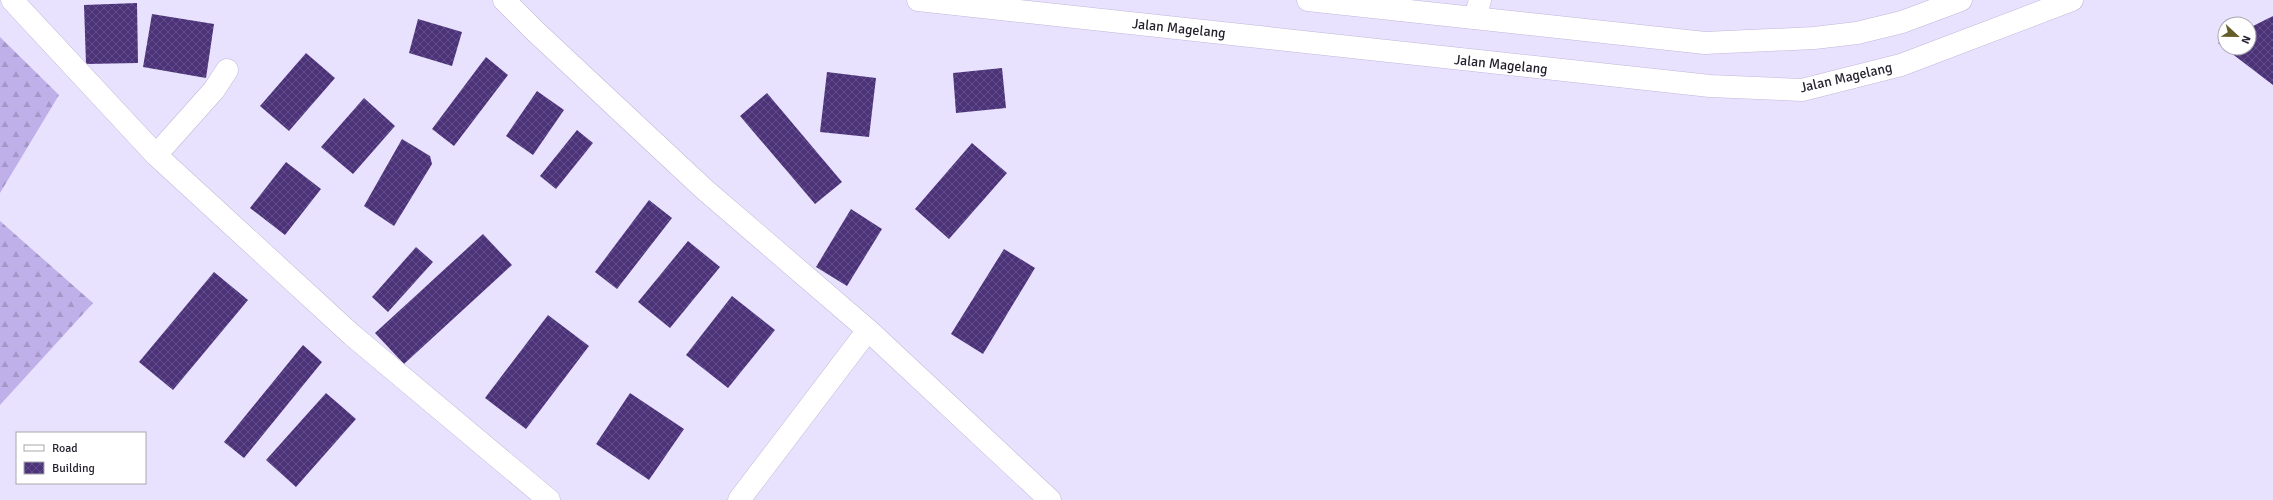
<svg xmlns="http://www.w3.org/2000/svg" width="2273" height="500" font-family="Signika,sans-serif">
	<defs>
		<pattern id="forest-firs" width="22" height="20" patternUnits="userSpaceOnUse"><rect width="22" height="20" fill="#bfb0e9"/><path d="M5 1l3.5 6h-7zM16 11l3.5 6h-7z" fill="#a497c8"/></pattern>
		<pattern id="building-cross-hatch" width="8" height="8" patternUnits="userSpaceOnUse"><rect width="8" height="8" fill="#4c3379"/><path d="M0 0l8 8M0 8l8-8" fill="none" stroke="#634f87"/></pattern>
	</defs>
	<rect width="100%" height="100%" fill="#e9e2fe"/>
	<path fill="url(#forest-firs)" d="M0,37L59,95L0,193Z
		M0,221L93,303L0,405Z"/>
	<path fill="url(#building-cross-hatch)" d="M137,3L138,63L86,64L84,5Z
		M152,14L214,24L206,78L143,67Z
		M2273,16V85L2218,43L2225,40V48H2249V28Z
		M418,19L462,32L452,66L409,53Z
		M306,53L335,78L289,131L260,106Z
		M486,57L508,75L454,146L432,129Z
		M1002,68L1006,108L956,113L953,73Z
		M827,72L876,78L869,137L820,132Z
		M537,91L564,110L533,155L506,136Z
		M767,93L842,182L815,204L740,116Z
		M364,98L395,126L353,174L321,147Z
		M577,130L593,143L556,189L540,176Z
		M402,139L430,156L432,164L394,226L364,206Z
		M972,143L1007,173L949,239L915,209Z
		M286,162L321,189L285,235L250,208Z
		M649,200L672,218L617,289L595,272Z
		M851,209L882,229L847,286L816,267Z
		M483,234L512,265L404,364L375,333Z
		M688,241L720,267L670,328L638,302Z
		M416,247L433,262L388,312L372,297Z
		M1004,249L1035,268L983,354L951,334Z
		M214,272L248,300L173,390L139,362Z
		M732,296L775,330L728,388L686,355Z
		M548,315L589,346L526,429L485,398Z
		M303,345L322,362L244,458L224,442Z
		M326,393L356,419L296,487L266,460Z
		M630,393L684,429L649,480L596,444Z"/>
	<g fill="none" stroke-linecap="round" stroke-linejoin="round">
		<defs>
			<path id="street" d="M12,0L156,155L352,335L549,500
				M504,0L535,31L704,189L868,330L1050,500
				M1475,18L1480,0
				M156,155L214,90L227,70
				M739,500L868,330"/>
			<path id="highway" d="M918,0L1710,86L1802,90L1901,65L2072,0
				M1308,0L1705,43L1814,38L1857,33L1902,22L1961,0"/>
		</defs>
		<use href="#street" stroke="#c0b7d9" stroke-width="23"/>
		<use href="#highway" stroke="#c0b7d9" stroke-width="23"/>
		<use href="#street" stroke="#fff" stroke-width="22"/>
		<use href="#highway" stroke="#fff" stroke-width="22"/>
	</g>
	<g text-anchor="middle" stroke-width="4" stroke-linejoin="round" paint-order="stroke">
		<g font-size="14" fill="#26222f" stroke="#fff">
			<text transform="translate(1179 28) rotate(6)" y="5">Jalan Magelang</text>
			<text transform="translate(1501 64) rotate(6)" y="5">Jalan Magelang</text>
			<text transform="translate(1846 77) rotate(-13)" y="5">Jalan Magelang</text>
		</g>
	</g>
	<rect x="16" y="432" width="130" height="52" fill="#ffffff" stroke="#a8a7ac"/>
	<rect x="24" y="445" width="20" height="6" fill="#ffffff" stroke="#a8a7ac"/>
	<text x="52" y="452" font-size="12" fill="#26222f">Road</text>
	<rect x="24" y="462" width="20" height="12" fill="url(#building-cross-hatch)" stroke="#a8a7ac"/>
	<text x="52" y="472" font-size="12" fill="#26222f">Building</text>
	<g transform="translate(2237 36) rotate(112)"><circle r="19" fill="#ffffff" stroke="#a8a7ac"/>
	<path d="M0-3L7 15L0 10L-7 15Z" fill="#645d29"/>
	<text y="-6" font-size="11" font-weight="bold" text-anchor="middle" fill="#26222f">N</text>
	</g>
</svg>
